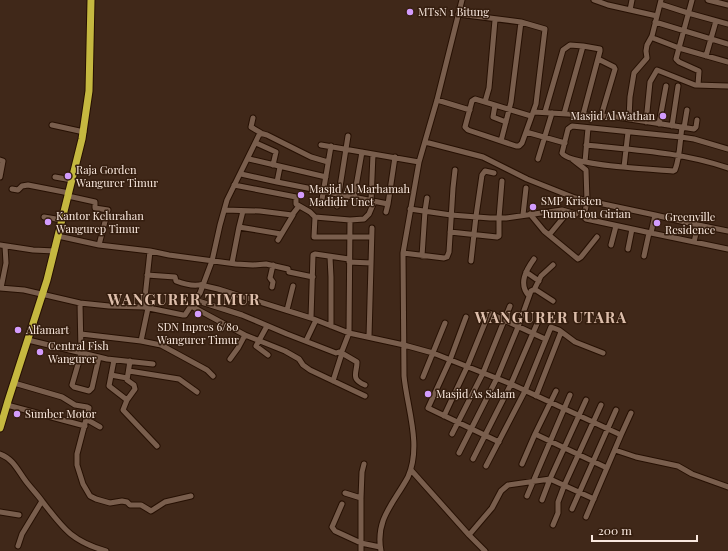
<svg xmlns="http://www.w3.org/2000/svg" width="728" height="551" font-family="'Playfair Display',serif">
	<rect width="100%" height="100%" fill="#402819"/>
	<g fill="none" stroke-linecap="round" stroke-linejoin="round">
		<defs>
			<path id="minor" d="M594,0L608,5L657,16
				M692,0L676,59L679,62L699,71L698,85
				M708,0L728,5
				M660,4L688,13L728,24
				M630,10L632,0
				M458,14L521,22L545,29L536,104L522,143L519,146H516L468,130L465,127L472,101L475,99L531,116
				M655,22L728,44
				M652,36L653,38L679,48L728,62
				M706,56L716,21
				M598,59L614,67L615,69L601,116
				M437,100L470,110
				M485,102L489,88L495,20
				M495,105L493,117L506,122
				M534,112L617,117L694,129L696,127L697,120
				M545,112L563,50L570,45L583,46
				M564,114L583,46L600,49V51L583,115
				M253,118L251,127L261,133
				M629,119L630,97L634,73L647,58L646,51L647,45L652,36L661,0
				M646,122L650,82L657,70L695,85L728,86
				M659,124L666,86
				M52,125L84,132
				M672,126L678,86
				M682,127C680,140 680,158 675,170L673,171C654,169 570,166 562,153L568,129L572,126L681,137L694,139L728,149
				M684,128L687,110
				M526,132L565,143
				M501,141L511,102L521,22
				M425,142L483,157L527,179L575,198L655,215L651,233L586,219L584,217L587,201L586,170L572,159
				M256,143L276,152L273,165
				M321,145L419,162
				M586,145C634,150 682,152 728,168
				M249,159L326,177
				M538,159L552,113
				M0,160L3,161L0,177
				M585,162L588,128
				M624,167L628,132
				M241,174L277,182L388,204
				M55,177L72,180
				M277,182L280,167
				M234,185L296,197V204L310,212L315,217L314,237H371
				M12,189L18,190L22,186L28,185L69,193
				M68,196L95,202V208L108,210L99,245
				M354,198L362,152
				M371,201L373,154
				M321,205L331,146
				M337,206L348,136
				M410,209L451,215L490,218H506L562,210L576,214
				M225,210L260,211L292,215L299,206
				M243,211L239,227L281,234
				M386,212L388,204L395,157
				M530,214L544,231L578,259L581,257L597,237
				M523,215L526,188
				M655,215L698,225L694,242
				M44,217L62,220
				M350,220L364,219L369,214L374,202
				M698,225L728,231
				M450,232L497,237L499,236V218L502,181
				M651,233L728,249
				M549,235L563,218L565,211
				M58,236L99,245L150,251L169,255L236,264L253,265L266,264L288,269
				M278,240L293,215
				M0,245L33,250L55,251
				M611,245L616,226
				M628,249L632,229
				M403,253L444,258L447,257L449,252L453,188L455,170
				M422,256L425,211L427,198
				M644,256L649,233
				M330,257L331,277V326
				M471,261L476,216L482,175L485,171L494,173
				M349,262L371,263
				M232,263L239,227
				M289,272L313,277
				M526,272L539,281
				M147,275L175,277L176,281C184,284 195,287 203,284L205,286L218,289L311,318L349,333L350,220L315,217
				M272,287L273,282L270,278L273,265
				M0,288L24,290L80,303L109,306L144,307L183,315H185L195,300L242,315L287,334L336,353L342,351L349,333L404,345L433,353L511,384L621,435L586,517
				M1,288L6,263L5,246
				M534,290L541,276L553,265
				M529,296C518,284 526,270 534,259
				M195,300L200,293L212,261L220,225L227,200L260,133L267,135L311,157L328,162
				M80,303L81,352
				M191,306L245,335L285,351L299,359L303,365L310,370L365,396
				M144,307L150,251
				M287,310L293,286
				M466,317L450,360L428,408L499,442
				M311,318L313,255L315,254L349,259
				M267,326L256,346L268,355
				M81,334L141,341L148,308
				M369,337L372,228
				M28,340L107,359L153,364
				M141,341L161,345L207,370L213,376
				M306,341L316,320
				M340,352L357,362C357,373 350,379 365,385
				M85,355L81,354L72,385L74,387L89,391L92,388L99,357
				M230,359L238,348L245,335
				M114,360L109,386L127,400
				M130,361L127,380L134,385L135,389L127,400L123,410L157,446
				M129,371L179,379L197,392
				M111,375L127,378
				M423,377L445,323
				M333,381L342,353
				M14,383L62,397L75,405L87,407L89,408L77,454V465L83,484L90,496L96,499L110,503L122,501L127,502L130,505H141L151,511L165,502L191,496
				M536,396L561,332
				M7,405L85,426
				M444,416L467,367L489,313L545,339
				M86,419L100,427
				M452,434L483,373L510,306
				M535,434L607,468
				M621,435L631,413
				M615,450L636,457L678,466L692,474L728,487
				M459,453L497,378L518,327L531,291L533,290H536L553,301
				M0,454C13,459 17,469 25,480C30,487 37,494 42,501C63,528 71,541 106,551
				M473,459L511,384L539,319
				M522,464L535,434L556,391
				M486,466L525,391L551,327L559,330L575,342L603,353
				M411,470L469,535L485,551
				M345,493L361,498
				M527,496L570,395
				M542,500L550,479L586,400
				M342,504L332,527L335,531L361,543L380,547
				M572,509L616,410
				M0,512L19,515
				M553,525L558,513V502L564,486L601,405
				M469,535L492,508L501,491L508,485L550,479L594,499
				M18,546L22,534L42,501
				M361,551V498L362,472L364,464
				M381,551C375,519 394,503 408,477C422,445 407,408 404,376L403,253L419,162L437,100L462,0"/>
			<path id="highway" d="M0,428L8,401L47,280L82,139L89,91L91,0"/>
		</defs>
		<use href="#minor" stroke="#261003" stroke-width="7"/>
		<use href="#highway" stroke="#261003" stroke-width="9"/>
		<use href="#minor" stroke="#795e4d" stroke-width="5"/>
		<use href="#highway" stroke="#c5b840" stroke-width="7"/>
	</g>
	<g fill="#d39cfd" stroke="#351e0f" stroke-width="1.5">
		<circle cx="410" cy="12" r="4"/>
		<circle cx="663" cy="116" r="4"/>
		<circle cx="68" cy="176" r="4"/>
		<circle cx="301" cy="195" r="4"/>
		<circle cx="533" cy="207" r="4"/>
		<circle cx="48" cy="222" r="4"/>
		<circle cx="657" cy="223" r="4"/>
		<circle cx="198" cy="314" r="4"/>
		<circle cx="18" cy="330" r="4"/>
		<circle cx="40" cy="352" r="4"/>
		<circle cx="428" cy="394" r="4"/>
		<circle cx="17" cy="414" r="4"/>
	</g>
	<g text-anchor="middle" stroke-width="3" stroke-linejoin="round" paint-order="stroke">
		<g font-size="11" fill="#fae9df" stroke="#351e0f" text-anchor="start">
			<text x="418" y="16">MTsN 1 Bitung</text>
			<text x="655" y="120" text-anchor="end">Masjid Al Wathan</text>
			<text x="76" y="174">Raja Gorden<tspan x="76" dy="13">Wangurer Timur</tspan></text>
			<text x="309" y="193">Masjid Al Marhamah<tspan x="309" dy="13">Madidir Unet</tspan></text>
			<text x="541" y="205">SMP Kristen<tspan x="541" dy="13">Tumou Tou Girian</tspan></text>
			<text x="56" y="220">Kantor Kelurahan<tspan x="56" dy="13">Wangurep Timur</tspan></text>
			<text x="665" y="221">Greenville<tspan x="665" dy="13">Residence</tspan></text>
			<text x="198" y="331" text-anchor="middle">SDN Inpres 6/80<tspan x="198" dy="13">Wangurer Timur</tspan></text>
			<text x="26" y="334">Alfamart</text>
			<text x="48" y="350">Central Fish<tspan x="48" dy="13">Wangurer</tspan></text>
			<text x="436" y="398">Masjid As Salam</text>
			<text x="25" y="418">Sumber Motor</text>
		</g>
		<g font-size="15" font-weight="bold" letter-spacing="1" fill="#ddbeab" stroke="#351e0f">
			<text x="184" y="305">WANGURER TIMUR</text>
			<text x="551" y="323">WANGURER UTARA</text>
		</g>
	</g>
	<path d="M592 535v6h105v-6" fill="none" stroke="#fae9df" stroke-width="2"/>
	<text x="598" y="535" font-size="12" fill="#fae9df" stroke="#351e0f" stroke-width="3" paint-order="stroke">200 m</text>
</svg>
